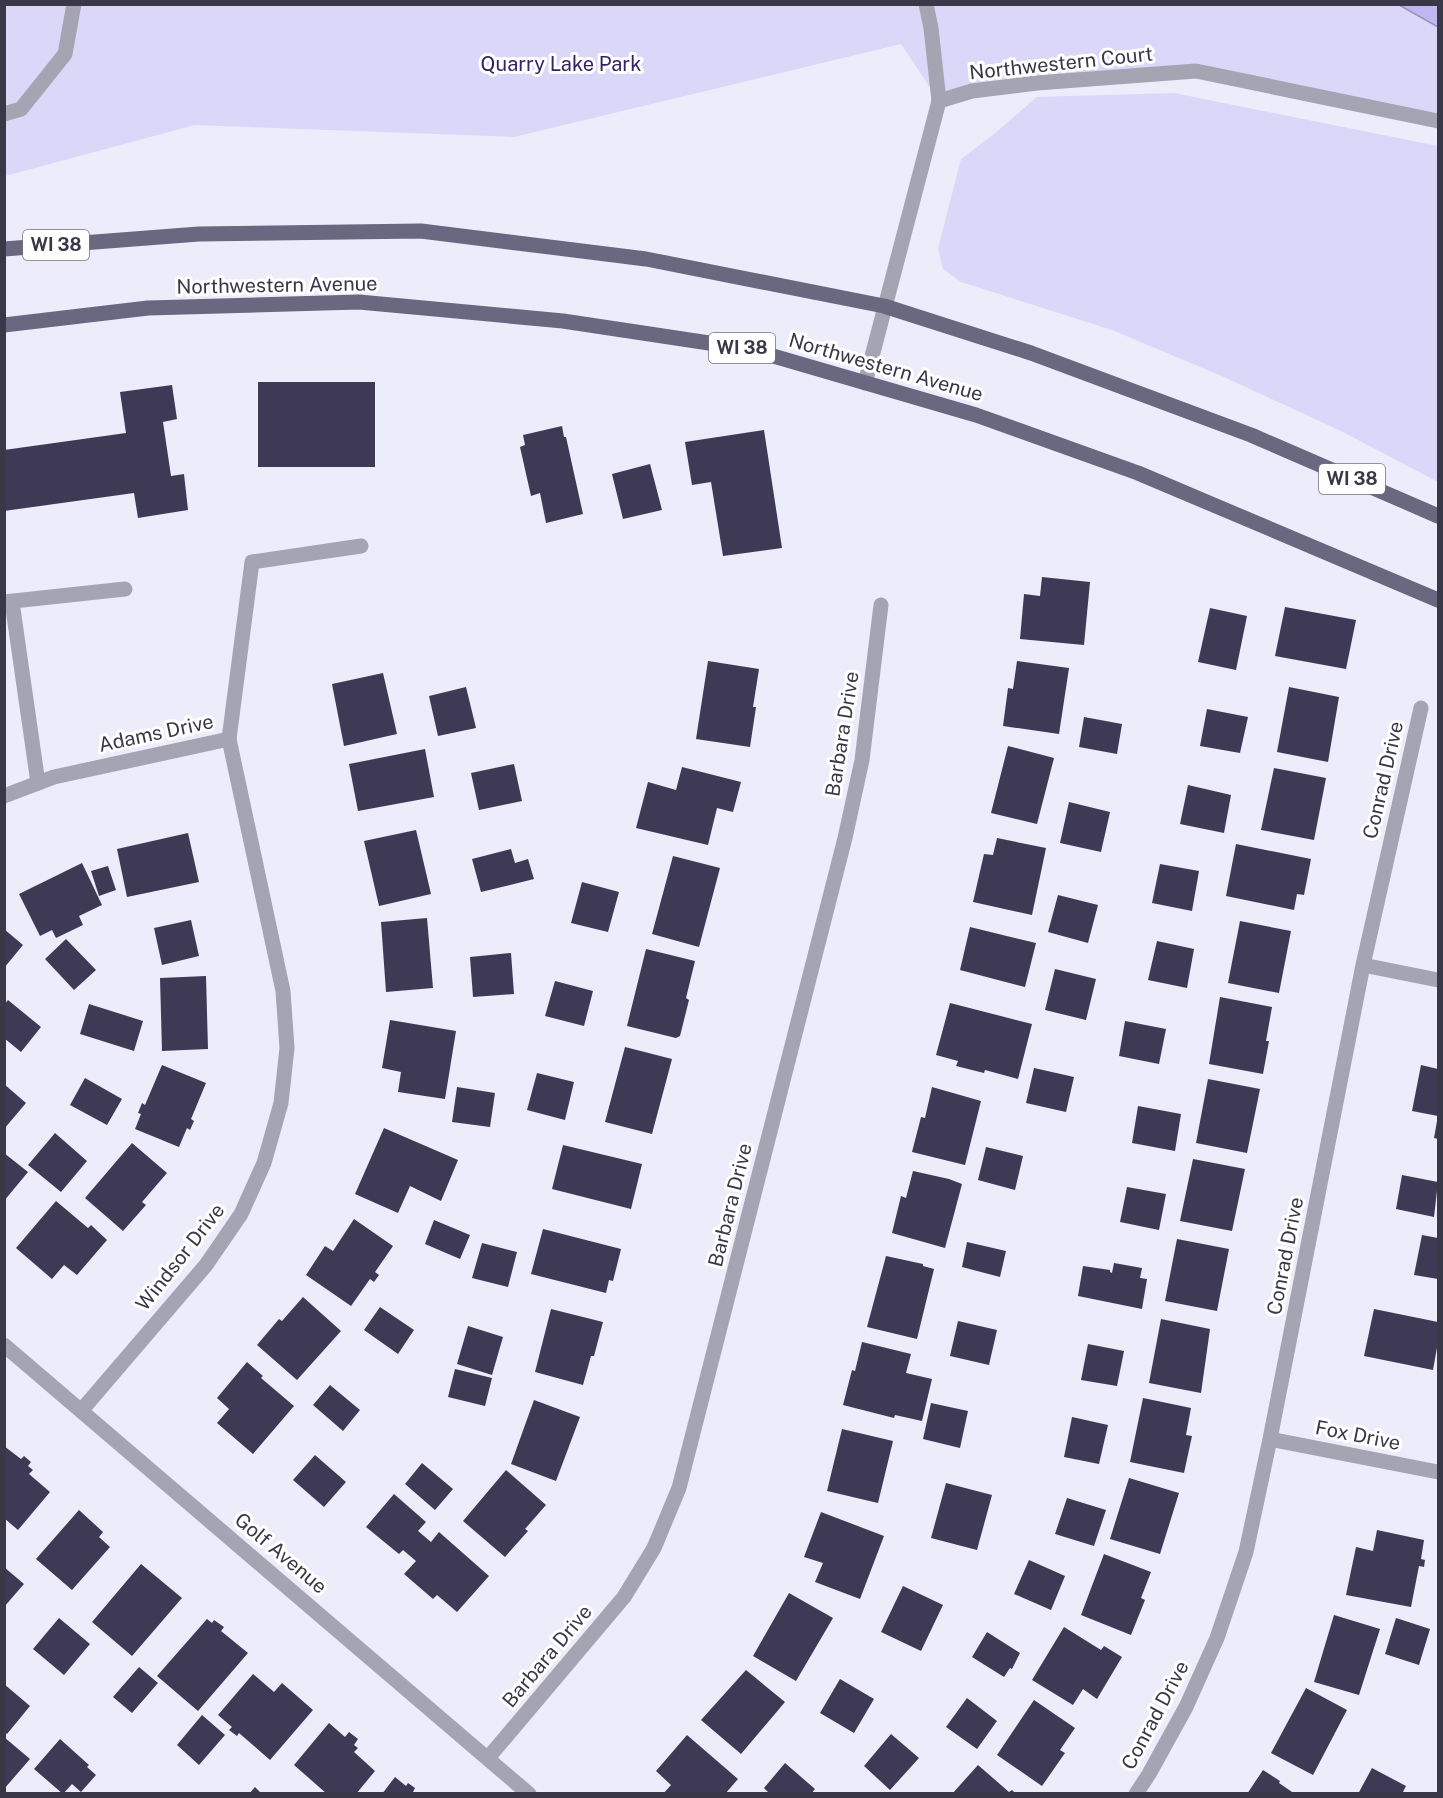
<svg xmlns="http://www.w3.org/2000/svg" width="1443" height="1798" font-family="'Public Sans',sans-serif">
	<rect width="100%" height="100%" fill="#edecfa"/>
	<path fill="#dbd7f8" d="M5,5H1438V121L1196,71L939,101L901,44L514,137L195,125L5,176Z
		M1174,93L1438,146V482L1341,431L1224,377L1112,330L961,282L943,269L938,249L961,159L994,134L1037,97Z"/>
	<path fill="#beb7f0" stroke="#9691bd" stroke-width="1.5" d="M1399,5H1438V27Z"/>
	<path fill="#3e3a55" d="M258,382H375V467H258Z
		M172,385L177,419L163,422L171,476L184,474L188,510L138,518L134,493L4,511V450L126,433L120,392Z
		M562,426L564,437H566L583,514L546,523L540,493L531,496L520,447L525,445L523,435Z
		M764,430L782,548L723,556L711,482L692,485L685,442Z
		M650,464L662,510L623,519L612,474Z
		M1042,577L1090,582L1084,645L1020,639L1024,594L1040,596Z
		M1285,607L1356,620L1346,669L1275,656Z
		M1210,608L1247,616L1236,670L1198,662Z
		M708,661L759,669L753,707H756L750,747L696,739Z
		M1017,661L1069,668L1059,734L1003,726L1008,688L1013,689Z
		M383,673L397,734L344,746L332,684Z
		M466,687L476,728L438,736L429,696Z
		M1289,687L1339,697L1328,762L1277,752Z
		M1207,709L1248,717L1240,753L1200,746Z
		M1084,717L1122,724L1117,754L1079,747Z
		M1008,746L1054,758L1037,824L991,813Z
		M425,749L434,797L358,811L349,764Z
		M514,764L522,801L479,810L471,773Z
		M682,767L741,782L733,812L717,808L708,845L636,828L648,782L676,790Z
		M1274,768L1326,778L1314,840L1261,830Z
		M1188,785L1231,795L1224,833L1180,824Z
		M1069,802L1110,812L1101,852L1060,843Z
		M416,830L431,894L379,906L364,841Z
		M188,833L199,882L127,897L117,849Z
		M997,838L1046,848L1032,915L973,902L984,854L993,855Z
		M1236,844L1311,859L1304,895L1297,894L1294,910L1226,896Z
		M511,849L515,863L528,859L534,879L481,892L472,859Z
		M673,856L720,868L699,947L652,934Z
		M82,863L102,905L79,916L83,925L56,938L52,930L40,936L19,894Z
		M1160,864L1199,871L1192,911L1152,903Z
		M108,866L116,890L99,896L91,871Z
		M582,882L619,892L608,932L571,923Z
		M1058,895L1098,905L1088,943L1048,932Z
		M427,918L433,988L386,992L381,922Z
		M191,920L199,956L162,965L154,928Z
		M1240,921L1291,931L1279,993L1228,983Z
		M970,927L1036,943L1025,987L960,970Z
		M4,929L23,945L4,968Z
		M66,939L96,970L74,990L45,959Z
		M1157,941L1194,949L1187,988L1148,980Z
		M646,949L695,961L686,998L689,1000L680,1036L676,1038L627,1026Z
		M511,953L514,994L473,997L470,957Z
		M1055,969L1096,979L1086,1020L1045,1010Z
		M206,976L208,1049L162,1051L160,978Z
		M555,981L593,991L584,1026L545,1016Z
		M1220,997L1272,1007L1266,1041H1269L1263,1074L1209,1064Z
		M8,1000L41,1027L21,1052L4,1038V1005Z
		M950,1003L1032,1024L1018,1079L985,1070L984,1073L956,1066L958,1061L936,1055Z
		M89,1004L143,1021L134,1051L80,1034Z
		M390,1020L456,1031L445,1099L398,1092L401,1072L382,1068Z
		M1125,1021L1166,1029L1159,1064L1119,1056Z
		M625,1047L672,1059L652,1134L605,1122Z
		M162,1065L206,1083L191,1119L194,1121L190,1130L187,1128L179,1147L135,1129L141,1114L138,1113L142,1103L145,1105Z
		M1421,1065L1438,1069V1116L1412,1111Z
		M1034,1068L1074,1077L1066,1112L1026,1103Z
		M537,1073L574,1082L565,1120L527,1110Z
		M85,1078L122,1099L107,1125L70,1105Z
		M1208,1079L1260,1089L1247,1153L1196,1143Z
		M4,1084L26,1103L4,1129Z
		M457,1087L495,1093L490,1127L452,1122Z
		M932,1087L981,1101L965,1165L912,1152L921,1117L925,1118Z
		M1138,1106L1181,1114L1175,1151L1132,1143Z
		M1437,1121H1438V1139L1434,1138Z
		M384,1128L458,1160L441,1201L410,1186L398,1213L355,1194Z
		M55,1133L87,1161L61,1192L28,1165Z
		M132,1143L167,1173L142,1202L146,1205L123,1231L85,1198Z
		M563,1145L642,1164L631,1209L552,1189Z
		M986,1147L1023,1156L1015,1190L978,1180Z
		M4,1153L28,1172L4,1201Z
		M1193,1159L1245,1169L1232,1231L1180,1221Z
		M913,1171L949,1179L962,1184L945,1248L892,1233L901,1196L906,1198Z
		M1402,1175L1438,1182L1434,1217L1396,1209Z
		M1127,1187L1166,1194L1159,1230L1120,1222Z
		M56,1201L88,1228L91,1225L107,1240L77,1275L64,1265L52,1279L16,1248Z
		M354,1219L393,1246L375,1272L379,1275L374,1282L370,1279L351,1306L306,1275L325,1246L333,1251Z
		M434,1220L470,1235L460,1259L425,1244Z
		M543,1229L621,1249L613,1281L609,1280L606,1293L531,1274Z
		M1422,1235L1438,1238V1279L1414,1275Z
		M1177,1239L1229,1249L1217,1311L1165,1301Z
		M967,1242L1006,1251L1000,1277L962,1267Z
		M482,1243L517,1252L508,1287L472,1278Z
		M886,1256L923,1264V1266L934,1269L917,1339L867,1327Z
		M1114,1263L1142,1268L1140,1278L1147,1279L1142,1309L1078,1296L1083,1266L1110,1270V1272L1112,1273Z
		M303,1297L341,1331L297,1380L257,1345L279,1319L282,1321Z
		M380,1307L414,1330L398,1354L364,1330Z
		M551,1309L603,1322L594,1356H591L583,1385L535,1372Z
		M1374,1309L1438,1322V1342L1433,1370L1364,1356Z
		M1161,1319L1210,1329L1201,1393L1149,1383Z
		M958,1321L997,1330L989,1365L950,1356Z
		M468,1326L503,1337L492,1375L457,1364Z
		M862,1342L911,1354L906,1373L932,1379L922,1421L895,1415L894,1418L843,1405L852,1370L855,1371Z
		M1088,1344L1124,1351L1117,1386L1081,1380Z
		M247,1362L263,1376L261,1378L294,1406L253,1454L217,1423L229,1409L217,1398Z
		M455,1369L492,1378L485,1406L448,1397Z
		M330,1385L360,1410L343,1431L313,1405Z
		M1143,1398L1191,1408L1186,1435L1192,1436L1184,1473L1130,1462Z
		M534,1400L580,1417L556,1481L511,1464Z
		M931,1403L968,1411L960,1448L923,1439Z
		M1072,1417L1108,1425L1099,1464L1064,1457Z
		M842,1429L893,1441L878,1503L827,1491Z
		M4,1446L21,1459L24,1456L31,1462L28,1466L33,1470L29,1474L50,1492L18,1530L4,1518Z
		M315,1455L346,1482L324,1507L293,1480Z
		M422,1463L453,1489L435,1510L405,1484Z
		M506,1470L546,1505L525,1529L528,1531L505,1557L463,1521Z
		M1129,1478L1179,1493L1160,1554L1110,1539Z
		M946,1483L992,1495L977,1550L931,1538Z
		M394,1494L426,1522L418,1531L431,1542L439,1532L489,1576L457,1612L437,1595L433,1599L404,1574L416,1561L403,1550L399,1554L366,1527Z
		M1067,1498L1106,1510L1094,1546L1055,1534Z
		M79,1510L103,1532L99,1537L110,1547L72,1590L36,1559Z
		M821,1512L884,1536L860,1599L815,1582L823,1563L804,1557Z
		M1377,1530L1424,1540L1421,1559L1425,1560L1424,1567L1419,1566L1411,1607L1346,1595L1356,1547L1373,1551Z
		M1104,1554L1151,1572L1141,1598L1145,1600L1131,1635L1081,1615Z
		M1029,1560L1065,1576L1051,1610L1014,1594Z
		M141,1564L182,1598L132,1656L92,1622Z
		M4,1567L24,1584L4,1607Z
		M903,1586L943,1605L921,1651L881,1632Z
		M789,1593L833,1618L796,1681L753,1656Z
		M1334,1615L1380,1629L1359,1695L1314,1682Z
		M59,1618L90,1644L64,1675L33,1649Z
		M1396,1618L1430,1629L1419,1665L1385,1654Z
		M207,1619L212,1623L214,1620L224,1627L221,1631L248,1653L198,1711L157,1676Z
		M1064,1627L1101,1650L1104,1646L1122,1657L1097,1699L1083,1689L1073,1705L1032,1680Z
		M987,1632L1020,1653L1012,1669L1010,1668L1004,1677L972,1657Z
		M139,1667L158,1683L132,1713L113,1697Z
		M746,1670L785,1702L741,1754L701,1720Z
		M253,1674L274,1692L282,1683L313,1710L270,1760L239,1733L237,1736L229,1730L232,1727L218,1715Z
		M840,1679L874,1699L854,1733L820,1713Z
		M4,1684L30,1706L7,1734L4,1732Z
		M1306,1688L1347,1710L1313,1775L1271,1753Z
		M967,1698L997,1721L977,1749L946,1727Z
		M1034,1700L1075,1728L1060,1750L1065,1753L1042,1786L997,1755Z
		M202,1715L225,1735L199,1765L177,1745Z
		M329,1723L345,1737L349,1732L358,1739L354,1745L358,1748L354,1752L375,1771L356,1794H327L294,1765Z
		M891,1734L919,1758L890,1790L864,1766Z
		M687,1735L738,1779L725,1794H663L671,1785L656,1771Z
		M4,1737L30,1759L4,1789Z
		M60,1739L89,1765L87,1767L96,1775L81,1792L72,1784L63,1794L34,1769Z
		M785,1763L815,1789L811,1794H770L764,1788Z
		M978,1765L1009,1792L1012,1790L1016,1794H952Z
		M1372,1768L1406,1786L1402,1794H1358Z
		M1263,1770L1280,1781L1279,1783L1295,1794H1247Z
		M395,1777L406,1786L408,1783L415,1788L413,1792L415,1794H382Z
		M255,1787L262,1794H249Z"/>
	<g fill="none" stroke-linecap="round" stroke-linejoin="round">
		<path stroke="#a5a4b3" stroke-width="15" d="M926,4L931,28L939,101
			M4,114L21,109L65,54L74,4
			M4,602L125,589
			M12,602L38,783
			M229,739L252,562L361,546"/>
		<path stroke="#a5a4b3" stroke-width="15" d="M865,383L939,101L972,91L1037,83L1196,71L1438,121
			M4,796L54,777L229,739L283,991L287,1048L281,1103L264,1163L241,1214L206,1265L81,1411
			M1363,965L1438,980
			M4,1345L529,1794
			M1270,1439L1438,1472
			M488,1758L624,1597L654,1548L679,1488L845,838L862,760L881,605
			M1136,1794L1149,1774L1186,1707L1217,1638L1246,1552L1270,1439L1363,965L1421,708"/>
		<path stroke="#6a6780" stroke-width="15" d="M4,249L199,234L421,231L646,259L884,306L1031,353L1251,435L1438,516
			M4,325L148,308L359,302L563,321L749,349L976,415L1138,473L1438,600"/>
	</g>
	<g text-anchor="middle" stroke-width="6" stroke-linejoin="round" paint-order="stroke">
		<g fill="#fff" stroke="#75747e" stroke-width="1.5">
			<rect x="23" y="230" width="66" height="30" rx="4.5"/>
			<rect x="709" y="333" width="66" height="30" rx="4.5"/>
			<rect x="1319" y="464" width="66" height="30" rx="4.5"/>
		</g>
		<g font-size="18" font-weight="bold" fill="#3a3846">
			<text x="56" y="251">WI 38</text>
			<text x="742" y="354">WI 38</text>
			<text x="1352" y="485">WI 38</text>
		</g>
		<g font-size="20" fill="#3a3846" stroke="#fff">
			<text transform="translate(1061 63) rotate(-6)" y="7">Northwestern Court</text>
			<text transform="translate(277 285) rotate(-1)" y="7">Northwestern Avenue</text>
			<text transform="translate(886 367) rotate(16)" y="7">Northwestern Avenue</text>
			<text transform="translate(156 733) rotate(-12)" y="7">Adams Drive</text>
			<text transform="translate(842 734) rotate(-81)" y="7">Barbara Drive</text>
			<text transform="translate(1383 780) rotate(-77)" y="7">Conrad Drive</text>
			<text transform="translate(730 1205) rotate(-76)" y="7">Barbara Drive</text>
			<text transform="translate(1285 1256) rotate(-79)" y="7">Conrad Drive</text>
			<text transform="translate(180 1257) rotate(-52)" y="7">Windsor Drive</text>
			<text transform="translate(1358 1435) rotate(11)" y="7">Fox Drive</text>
			<text transform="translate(281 1553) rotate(40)" y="7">Golf Avenue</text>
			<text transform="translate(547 1656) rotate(-50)" y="7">Barbara Drive</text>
			<text transform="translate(1155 1715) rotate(-62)" y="7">Conrad Drive</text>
		</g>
		<g font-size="20" fill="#332264" stroke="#fff">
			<text x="561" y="71">Quarry Lake Park</text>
		</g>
	</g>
	<rect width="1443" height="1798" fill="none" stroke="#3a3846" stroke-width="12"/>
</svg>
